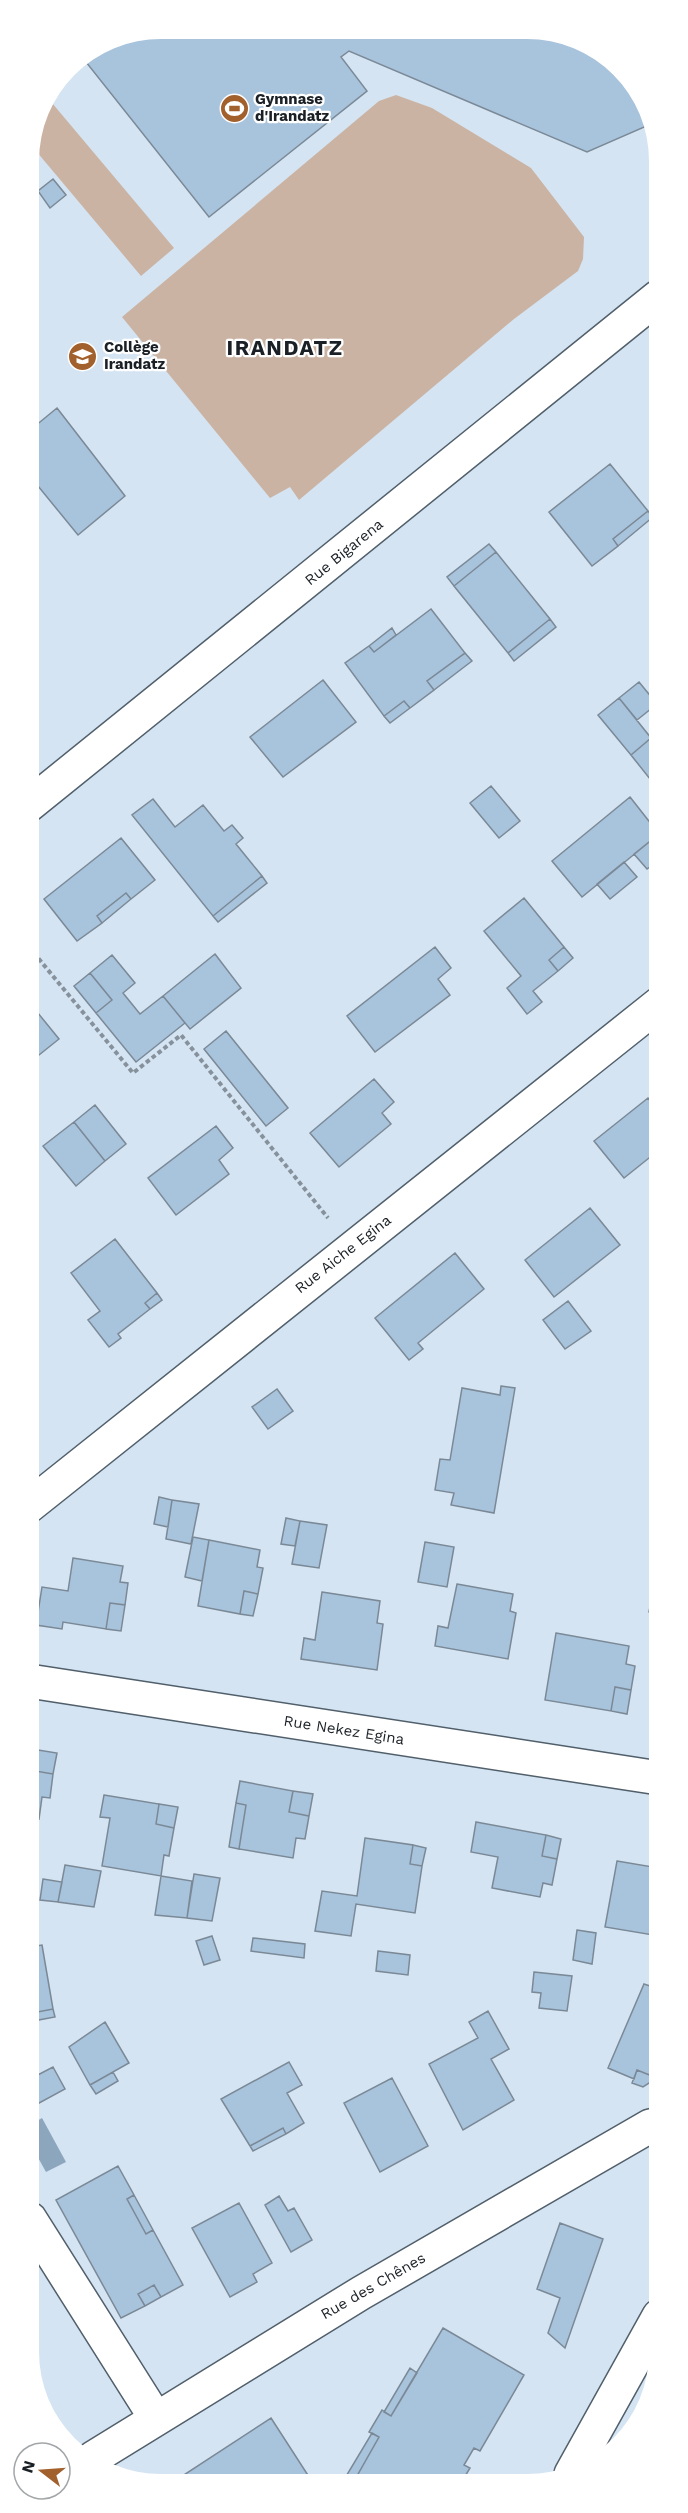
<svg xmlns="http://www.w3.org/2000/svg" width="688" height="2513" font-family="'Work Sans',sans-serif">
	<rect width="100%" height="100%" fill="#d4e4f2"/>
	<path fill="#cbb3a3" d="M396,95L432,108L531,168L584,237L583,259L578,271L514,319L299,500L290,487L270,498L122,317L379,101Z
		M47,97L174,248L141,276L31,145L39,110Z"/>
	<path fill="#8ca6be" d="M42,2118L66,2162L46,2172L30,2143V2125Z"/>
	<path fill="#a8c3dc" stroke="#7b8996" stroke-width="1.5" d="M161,28L553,31L621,68L649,125L587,152L349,51L341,57L367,91L209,217L82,57L111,38Z
		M53,179L66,195L50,208L38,191Z
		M57,408L125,496L78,535L29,475V431Z
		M610,464L648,511L613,539L618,546L592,566L549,512Z
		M648,511L653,517L618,546L613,539Z
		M489,544L496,552L454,586L447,577Z
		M496,552L550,619L508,653L454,586Z
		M431,609L465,653L427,681L434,690L410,708L404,701L384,716L345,663L369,646L374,652Z
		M550,619L556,627L514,661L508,653Z
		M392,628L396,635L374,652L369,646Z
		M465,653L472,661L434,690L427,681Z
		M323,680L356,722L283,777L250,737Z
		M639,682L657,704L637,720L619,698Z
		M619,698L651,738L631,755L598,715Z
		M404,701L410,708L390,723L384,716Z
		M651,738L659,747V780L654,784L631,755Z
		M491,786L520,821L499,838L470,803Z
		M630,797L659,834L582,897L552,861Z
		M153,799L175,827L203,805L224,831L232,825L243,838L236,844L262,876L213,916L132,815Z
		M659,834V860L647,869L634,854Z
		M121,838L155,880L131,899L126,893L97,916L102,923L77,941L44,899Z
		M624,862L637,877L610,899L597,884Z
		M262,876L267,883L218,922L213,916Z
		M126,893L131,899L102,923L97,916Z
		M524,898L564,947L549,960L558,971L533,991L542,1002L527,1014L507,988L521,976L484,931Z
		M435,947L451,968L438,979L450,995L375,1052L347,1016Z
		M564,947L573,958L558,971L549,960Z
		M215,954L241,988L190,1029L163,996Z
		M112,955L135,983L123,993L140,1014L163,996L185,1023L136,1062L96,1013L112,1000L90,973Z
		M90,973L112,1000L96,1013L74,986Z
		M29,1002L59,1039L34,1059L29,1052Z
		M226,1031L288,1108L266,1126L204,1049Z
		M374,1079L394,1102L382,1113L391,1124L339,1167L310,1133Z
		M648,1098L659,1112V1150L624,1178L594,1141Z
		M95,1105L126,1144L105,1161L74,1122Z
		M74,1122L105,1161L76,1186L43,1146Z
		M216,1126L233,1148L219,1160L229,1174L176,1215L148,1178Z
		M590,1208L620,1245L554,1297L525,1260Z
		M115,1239L157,1293L145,1303L150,1309L118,1334L121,1338L109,1347L88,1320L100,1311L71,1273Z
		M455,1253L484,1289L418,1343L423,1349L409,1360L375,1318Z
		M157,1293L162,1300L150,1309L145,1303Z
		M568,1301L591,1331L565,1349L543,1320Z
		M501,1386L515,1388L494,1513L451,1505L454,1493L435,1490L440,1459L450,1460L462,1388L500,1395Z
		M277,1389L293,1411L268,1429L252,1407Z
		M159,1497L172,1500L168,1527L154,1524Z
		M172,1500L199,1504L191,1544L166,1539Z
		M286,1518L300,1521L295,1546L281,1544Z
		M300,1521L327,1525L319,1568L292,1564Z
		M193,1537L209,1540L202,1581L185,1577Z
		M209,1540L260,1550L257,1567L263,1568L258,1594L244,1591L240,1614L198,1606Z
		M425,1542L454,1547L447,1587L418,1582Z
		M73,1558L123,1566L120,1582L128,1583L125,1605L110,1603L106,1629L63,1622L62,1629L36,1625L42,1587L68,1591Z
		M655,1582L659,1583V1614L649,1612Z
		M457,1584L513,1594L510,1611L516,1613L508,1659L435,1646L438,1626L448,1628Z
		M244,1591L258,1594L253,1616L240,1614Z
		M322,1592L380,1601L377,1623L383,1624L377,1670L301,1659L304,1638L315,1640Z
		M110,1603L125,1605L121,1631L106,1629Z
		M556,1633L629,1646L626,1664L635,1666L631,1690L615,1687L611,1711L545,1700Z
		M615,1687L631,1690L627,1714L611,1711Z
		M29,1748L38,1750L35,1771L53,1774L50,1798L42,1797L39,1819L29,1817Z
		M38,1750L57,1753L53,1774L35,1771Z
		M240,1781L293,1791L289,1812L309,1816L305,1839L296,1838L293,1858L239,1849L246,1805L236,1803Z
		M293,1791L313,1794L309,1816L289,1812Z
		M104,1795L159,1804L156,1824L174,1828L169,1856L164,1855L161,1876L102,1866L110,1818L100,1817Z
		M236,1803L246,1805L239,1849L229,1847Z
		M159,1804L178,1807L174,1828L156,1824Z
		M476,1822L546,1835L542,1856L557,1859L552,1885L543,1883L540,1897L492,1888L498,1857L471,1852Z
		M546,1835L561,1839L557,1859L542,1856Z
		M365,1838L413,1845L410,1864L422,1866L415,1913L356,1904L351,1936L315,1931L322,1891L357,1896Z
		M413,1845L426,1848L422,1866L410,1864Z
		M617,1861L659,1868L656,1893L659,1894V1917H657L653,1935L605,1927Z
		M65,1865L101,1871L94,1907L58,1902Z
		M194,1874L220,1878L212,1921L187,1918Z
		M161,1876L192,1881L187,1918L155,1915Z
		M43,1879L62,1882L58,1902L40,1900Z
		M577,1930L596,1933L592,1964L573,1960Z
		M212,1936L220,1960L204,1965L196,1941Z
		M253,1938L305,1944L304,1958L251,1951Z
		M42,1945L53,2009L32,2013L33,2021L30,2022V1947Z
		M378,1951L410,1955L408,1975L376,1971Z
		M534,1972L572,1976L567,2011L539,2008L541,1993L532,1992Z
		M644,1984L659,1989V2075L657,2078L637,2070L634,2079L608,2068Z
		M53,2009L55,2017L33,2021L32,2013Z
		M488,2011L509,2049L491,2059L514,2100L463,2130L429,2064L478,2038L469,2022Z
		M105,2022L129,2063L90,2085L69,2047Z
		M289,2062L302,2085L287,2093L304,2123L286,2134L283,2128L250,2146L221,2099Z
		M53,2067L65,2089L30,2108V2079Z
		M637,2070L657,2078L643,2087L632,2083Z
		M113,2072L118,2081L96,2094L90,2085Z
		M392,2078L428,2146L380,2172L344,2103Z
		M283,2128L286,2134L253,2151L250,2146Z
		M118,2166L134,2195L127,2199L146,2234L153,2230L183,2285L161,2297L154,2285L138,2294L145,2306L121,2318L56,2200Z
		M134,2195L153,2230L146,2234L127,2199Z
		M279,2196L288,2211L294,2208L312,2240L291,2252L265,2205Z
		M239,2203L272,2263L253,2274L257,2282L230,2297L192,2228Z
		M560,2223L603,2239L565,2348L548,2333L560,2298L537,2289Z
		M154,2285L161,2297L145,2306L138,2294Z
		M443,2328L524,2375L480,2451L474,2448L464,2465L470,2468L461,2483H353L379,2437L369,2432L382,2410L391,2416Z
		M410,2368L417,2373L391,2416L384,2412Z
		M271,2418L313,2483L173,2482Z
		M372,2433L379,2437L353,2483H342Z"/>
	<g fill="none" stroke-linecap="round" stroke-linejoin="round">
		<defs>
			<path id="minor" d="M29,805L658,297
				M29,1681L659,1778
				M30,2219L155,2417
				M93,2458L361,2293L650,2126L659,2124"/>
			<path id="tertiary" d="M29,1506L659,1004"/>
			<path id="primary" d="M571,2474L659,2316"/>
		</defs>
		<use href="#minor" stroke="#515f6b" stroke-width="36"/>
		<use href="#tertiary" stroke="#515f6b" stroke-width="36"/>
		<use href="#primary" stroke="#515f6b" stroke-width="36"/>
		<path stroke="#86919c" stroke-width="4" stroke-dasharray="4.5 3" stroke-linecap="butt" d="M29,947L133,1073L181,1035L328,1218"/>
		<use href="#minor" stroke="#fff" stroke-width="33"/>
		<use href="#tertiary" stroke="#fff" stroke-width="33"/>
		<use href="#primary" stroke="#fff" stroke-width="33"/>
	</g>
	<defs>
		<symbol id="stadium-disc" viewBox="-11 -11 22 22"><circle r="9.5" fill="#a2602d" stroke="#fff"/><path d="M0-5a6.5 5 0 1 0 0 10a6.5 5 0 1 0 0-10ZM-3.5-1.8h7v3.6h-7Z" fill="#fff"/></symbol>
		<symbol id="school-disc" viewBox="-11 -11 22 22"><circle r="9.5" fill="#a2602d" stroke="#fff"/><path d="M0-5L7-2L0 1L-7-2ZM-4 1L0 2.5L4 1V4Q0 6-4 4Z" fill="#fff"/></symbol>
	</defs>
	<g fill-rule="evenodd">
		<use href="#stadium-disc" x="218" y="92" width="33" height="33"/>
		<use href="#school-disc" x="66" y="340" width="33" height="33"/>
	</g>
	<g text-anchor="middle" stroke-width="4.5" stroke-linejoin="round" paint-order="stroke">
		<g font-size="15" font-weight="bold" fill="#1a2025" stroke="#fff" text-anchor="start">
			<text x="255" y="104">Gymnase<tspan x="255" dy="17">d'Irandatz</tspan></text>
			<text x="104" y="352">Collège<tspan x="104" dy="17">Irandatz</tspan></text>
		</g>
		<g font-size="15" fill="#1a2025" stroke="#fff">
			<text transform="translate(344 552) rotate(-39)" y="5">Rue Bigarena</text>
			<text transform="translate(343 1254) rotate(-38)" y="5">Rue Aiche Egina</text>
			<text transform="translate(344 1730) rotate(9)" y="5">Rue Nekez Egina</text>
			<text transform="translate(373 2286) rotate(-30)" y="5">Rue des Chênes</text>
		</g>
		<g font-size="21" font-weight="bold" letter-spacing="1.5" fill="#1a2025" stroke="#fff">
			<text x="285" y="355">IRANDATZ</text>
		</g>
	</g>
	<path d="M0 0H688V2513H0ZM161 39H527A122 122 0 0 1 649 161V2352A122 122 0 0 1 527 2474H161A122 122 0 0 1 39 2352V161A122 122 0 0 1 161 39Z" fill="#fff" fill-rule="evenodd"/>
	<g transform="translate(42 2471) rotate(287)"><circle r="28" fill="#ffffff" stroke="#a3a6a8" stroke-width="1.5"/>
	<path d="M0-4.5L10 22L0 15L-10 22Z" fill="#a2602d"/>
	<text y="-9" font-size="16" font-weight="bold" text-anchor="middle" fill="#1a2025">N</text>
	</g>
</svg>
